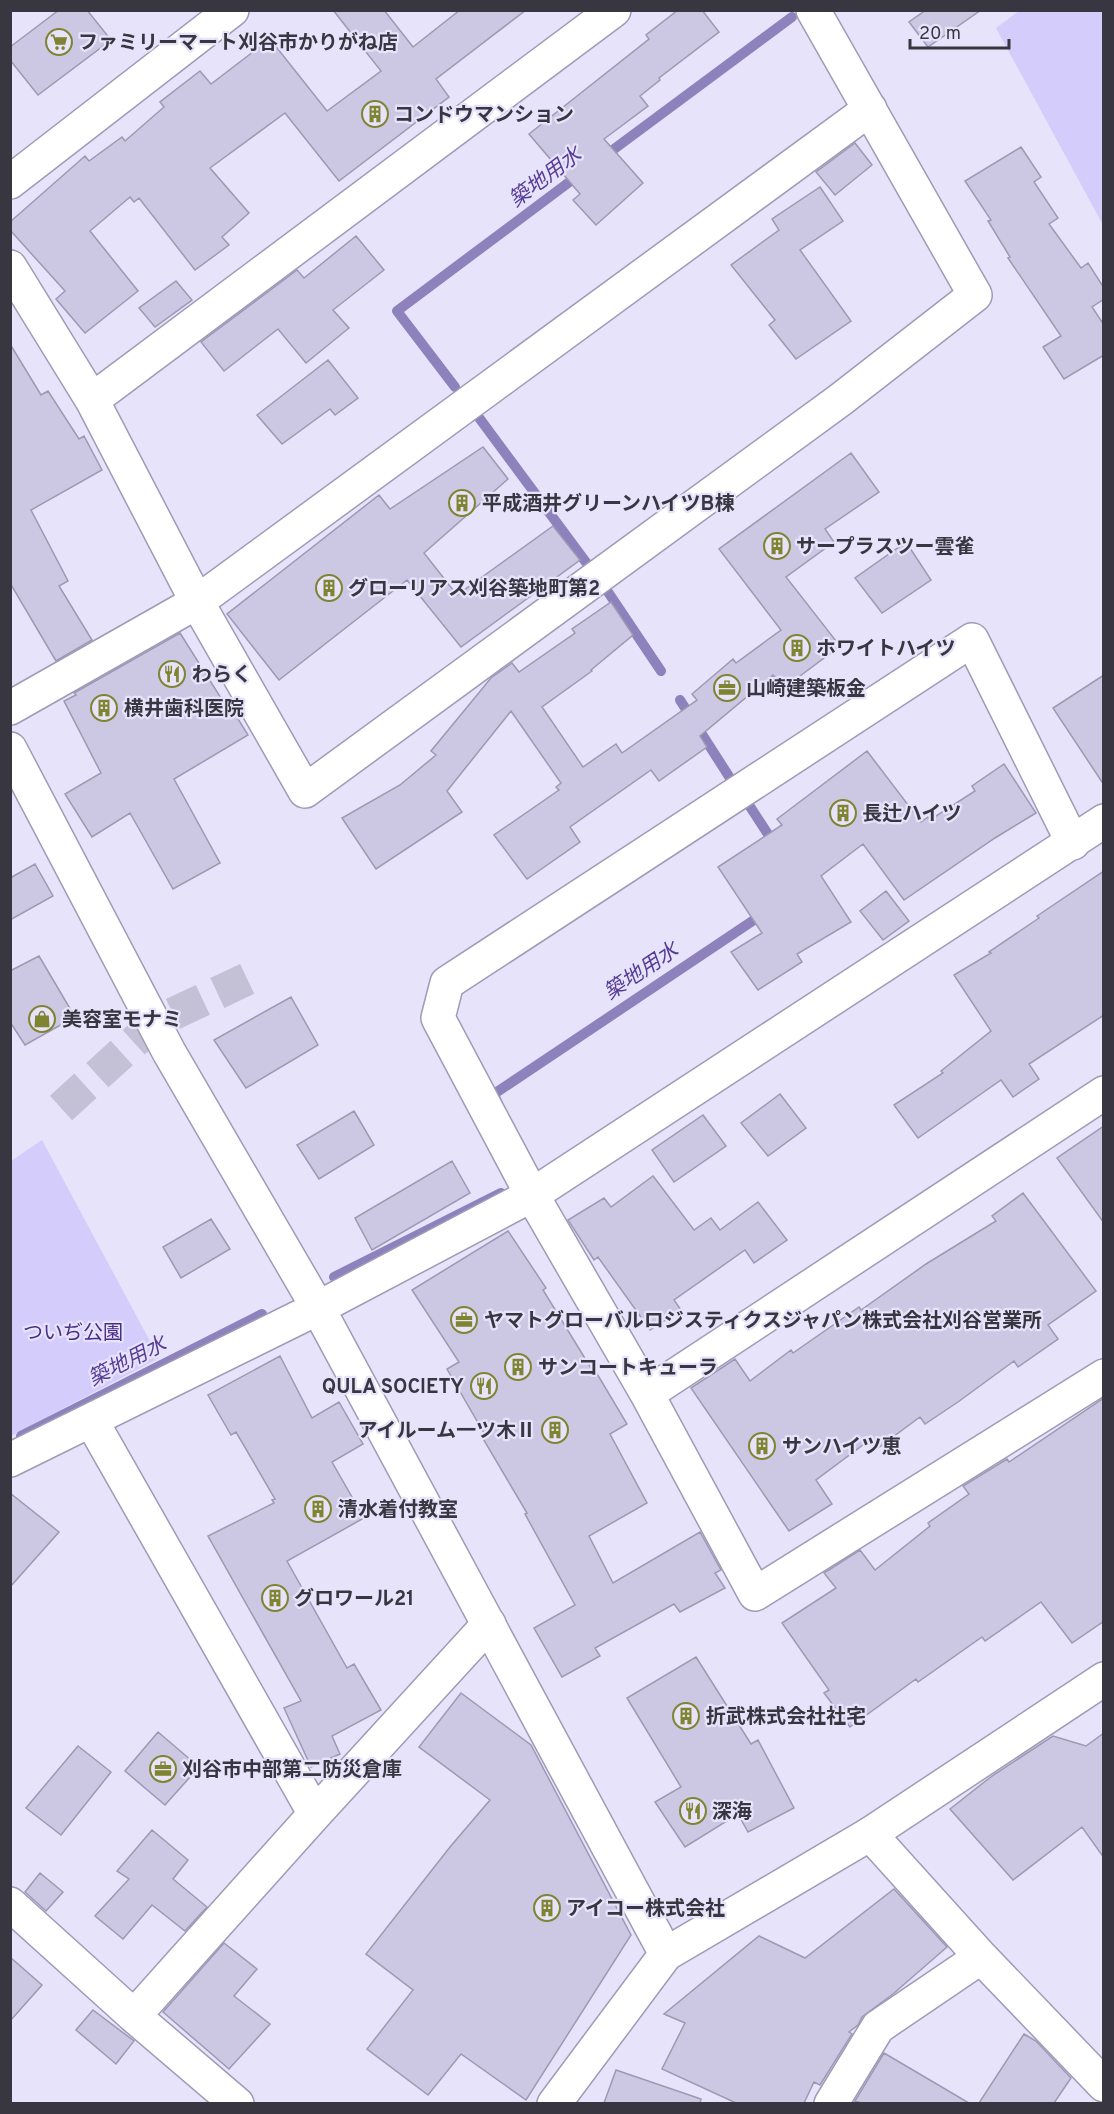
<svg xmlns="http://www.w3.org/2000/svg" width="1114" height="2114" font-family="Overpass,'Noto Sans JP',sans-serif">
	<rect width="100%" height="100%" fill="#e7e3fb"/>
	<path fill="#d4ccfb" d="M1019,11H1103V225L996,28Z
		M42,1140L159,1358L11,1436V1161Z"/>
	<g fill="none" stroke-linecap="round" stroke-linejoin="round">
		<path stroke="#8d82bc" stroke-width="10" d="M602,158L792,17
			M455,387L397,311L580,174
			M477,415L588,565
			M608,592L661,671
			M680,700L730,778
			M749,805L775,845
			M498,1104L494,1094L766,912
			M334,1277L501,1193
			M21,1436L262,1314"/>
	</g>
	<path fill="#ccc8e4" stroke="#9d98b3" stroke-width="1.5" d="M59,10H87L111,40L38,95L10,60V47Z
		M333,10H384L413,47L460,10H526L436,79L449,97L339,181L285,113L210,168L249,213L222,237L229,245L195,270L139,198L134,202L130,197L90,231L138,291L85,333L56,299L65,291L10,230V222L85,156L89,161L122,137L125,141L164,107L160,102L200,71L211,84L270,39L327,111L381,71Z
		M678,10H702L719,32L659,78L660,80L640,96L648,106L604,139L643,183L596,225L573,200L580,194L529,134L649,39L646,35Z
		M926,10H981L928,47L909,22Z
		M855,143L872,165L835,195L816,172Z
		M1021,147L1041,177L1034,182L1058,218L1049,224L1081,268L1088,263L1104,288V299L1092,307L1104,325V355L1064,379L1043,347L1061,336L1008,258L1010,257L988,221L991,220L965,181Z
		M820,187L843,221L800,250L851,321L796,359L769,325L775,320L731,265L779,230L772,219Z
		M356,236L384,270L333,310L349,328L306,363L278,329L224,371L201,342L297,270L304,278Z
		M176,281L192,300L155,327L139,308Z
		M10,344L41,395L48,391L79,439L84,436L102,470L31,510L68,581L59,586L92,640L56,661L10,583Z
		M328,360L358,398L335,415L330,409L282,444L257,415Z
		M483,447L508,479L424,553L457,595L553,526L580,560L461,647L407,580L279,680L227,614L379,495L390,509Z
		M851,453L879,492L825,529L834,542L786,577L840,646L784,688L773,675L700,736L707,747L659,781L651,770L570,827L580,842L527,879L494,835L559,790L556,787L561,783L511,711L447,791L462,812L376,869L342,818L400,785L436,755L431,751L491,678L512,663L519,672L575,633L572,629L611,602L633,635L591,670L592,671L542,707L583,767L616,744L622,753L697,700L692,694L733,659L736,663L781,630L719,549Z
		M906,542L931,580L882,613L855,578Z
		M180,633L224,703L227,701L248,735L174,779L220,863L173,889L130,813L92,837L65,794L101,773L64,701L76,695L74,693Z
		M1104,675V785L1053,708Z
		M867,751L921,822L928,817L930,820L975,791L972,786L1004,764L1036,813L995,838L904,900L863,844L821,876L851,922L797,954L802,962L758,990L731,952L762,933L718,867L782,825L777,819Z
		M35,864L53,896L10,920V878Z
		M1104,871V1015L1029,1064L1039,1079L1013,1097L1001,1080L918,1138L894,1105L943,1073L941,1071L991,1031L954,975L991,953L989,952L1039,918L1037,916Z
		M886,891L909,921L883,940L860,911Z
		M39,956L75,1017L25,1045L10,1022V971Z
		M291,997L318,1045L246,1088L214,1040Z
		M780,1094L806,1128L768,1156L741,1123Z
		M354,1111L374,1145L319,1179L297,1145Z
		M703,1115L726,1146L674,1182L652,1150Z
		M1104,1126V1223L1057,1158Z
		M452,1161L470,1193L372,1250L355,1218Z
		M653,1176L694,1230L711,1218L720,1230L758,1202L787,1240L754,1263L745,1250L674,1300L681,1310L650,1330L598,1257L594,1260L568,1220L604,1198L611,1207Z
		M1023,1193L1096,1291L1048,1325L1058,1339L1018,1367L1014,1361L958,1402L925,1424L920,1417L878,1448L871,1439L816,1480L832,1504L789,1531L691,1388L735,1359L750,1381L791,1350L793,1353L859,1307L861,1310L926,1264L996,1221L992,1216Z
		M211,1219L230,1249L181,1278L163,1247Z
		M508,1231L546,1288L543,1290L594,1373L596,1372L627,1424L610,1434L647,1503L589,1536L613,1583L700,1532L721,1570L715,1573L725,1588L680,1612L674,1604L595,1648L600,1656L562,1677L534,1628L575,1605L525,1514L527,1513L482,1437L485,1435L447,1369L459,1362L412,1290Z
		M280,1356L312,1418L339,1402L363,1444L332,1462L364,1518L287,1561L347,1668L354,1664L381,1710L332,1736L340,1754L311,1767L284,1708L301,1701L208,1536L274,1503L272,1500L275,1499L236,1432L231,1435L208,1395Z
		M1104,1398V1621L1072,1643L1041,1602L985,1641L982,1637L918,1682L916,1679L850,1727L824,1693L829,1690L782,1623L836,1588L824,1573L860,1550L875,1570L930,1526L928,1523L969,1494L963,1486L1007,1459L1009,1462Z
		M10,1493L59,1532L10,1587Z
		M696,1657L751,1744L758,1740L794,1808L748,1832L738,1814L685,1847L655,1802L681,1787L627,1698Z
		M461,1693L531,1745L631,1935L526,2100L461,2054L428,2095L367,2049L413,1990L366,1954L450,1847L490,1800L419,1747Z
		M158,1732L199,1767L165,1805L125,1771Z
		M1104,1733V1858L1082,1827L1013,1880L950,1809L992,1776L1053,1736L1086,1746Z
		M78,1746L111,1772L61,1835L26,1808Z
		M152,1830L188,1860L173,1879L207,1907L185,1931L152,1905L123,1939L95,1916L129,1879L117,1871Z
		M40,1873L63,1892L46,1911L25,1892Z
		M894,1889L947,1947L893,1994L862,2017L858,2025L849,2032L852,2034L820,2085L814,2082L804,2103H736L662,2069L685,2023L664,2014L759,1936L805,1958Z
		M224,1943L257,1969L234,1996L270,2024L229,2069L163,2012Z
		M10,1957L42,1985L10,2021Z
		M93,2010L134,2041L116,2064L76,2030Z
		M1024,2034L1036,2041L1071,2078L1054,2103H979Z
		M884,2053L969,2103H861L855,2101Z
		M616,2070L701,2099L700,2103H604Z"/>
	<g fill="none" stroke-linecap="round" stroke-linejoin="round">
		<path stroke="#c4c0d6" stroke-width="33" stroke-dasharray="33 16" stroke-linecap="butt" d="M61,1108L156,1022L249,978"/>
		<defs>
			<path id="minor" d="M10,182L232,10
				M10,267L92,400L197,602L305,791L840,400L975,295L813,10
				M92,400L614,10
				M10,708L197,602L870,109
				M1073,843L972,640L447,983L438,1018L532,1195L647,1394L755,1594L1104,1376
				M647,1394L1104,1093
				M91,1420L315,1814
				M10,1460L318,1308L532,1195L1104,821
				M870,1834L981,1957L1104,2085
				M10,1904L134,2016L237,2104
				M134,2016L315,1814L489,1624
				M831,2104L878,2027L981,1957"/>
			<path id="tertiary" d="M10,749L169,1052L318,1308L666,1954
				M554,2104L666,1954L870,1834L1104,1679"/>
		</defs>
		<use href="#minor" stroke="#9f9bb6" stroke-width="36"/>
		<use href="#tertiary" stroke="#9f9bb6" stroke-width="36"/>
		<use href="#minor" stroke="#fff" stroke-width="33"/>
		<use href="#tertiary" stroke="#fff" stroke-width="33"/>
	</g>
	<defs>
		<symbol id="supermarket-ring" viewBox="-11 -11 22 22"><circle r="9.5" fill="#e7e3fb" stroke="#7e8430" stroke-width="1.5"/><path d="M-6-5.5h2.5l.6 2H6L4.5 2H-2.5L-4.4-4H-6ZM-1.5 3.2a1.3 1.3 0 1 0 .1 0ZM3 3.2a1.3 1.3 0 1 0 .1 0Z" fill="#7e8430"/></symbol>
		<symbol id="building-ring" viewBox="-11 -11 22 22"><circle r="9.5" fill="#e7e3fb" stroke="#7e8430" stroke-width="1.5"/><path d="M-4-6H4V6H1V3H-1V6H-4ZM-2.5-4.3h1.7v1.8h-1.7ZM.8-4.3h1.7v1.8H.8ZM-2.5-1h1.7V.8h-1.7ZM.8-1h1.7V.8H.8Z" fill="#7e8430"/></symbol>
		<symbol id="restaurant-ring" viewBox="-11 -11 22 22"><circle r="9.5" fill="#e7e3fb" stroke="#7e8430" stroke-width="1.5"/><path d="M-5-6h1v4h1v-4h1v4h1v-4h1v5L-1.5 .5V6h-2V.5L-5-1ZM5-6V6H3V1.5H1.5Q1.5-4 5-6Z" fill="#7e8430"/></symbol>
		<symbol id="office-ring" viewBox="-11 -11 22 22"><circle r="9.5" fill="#e7e3fb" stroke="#7e8430" stroke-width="1.5"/><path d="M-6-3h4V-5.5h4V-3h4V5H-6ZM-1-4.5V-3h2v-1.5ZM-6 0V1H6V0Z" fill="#7e8430"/></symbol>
		<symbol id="shop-ring" viewBox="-11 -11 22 22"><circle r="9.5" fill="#e7e3fb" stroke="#7e8430" stroke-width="1.5"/><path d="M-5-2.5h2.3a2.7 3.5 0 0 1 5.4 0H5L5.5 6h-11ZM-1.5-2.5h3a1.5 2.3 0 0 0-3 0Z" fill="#7e8430"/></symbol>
	</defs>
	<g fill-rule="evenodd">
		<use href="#supermarket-ring" x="44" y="27" width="30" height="30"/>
		<use href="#building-ring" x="360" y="99" width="30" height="30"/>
		<use href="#building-ring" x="447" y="488" width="30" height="30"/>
		<use href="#building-ring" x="762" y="531" width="30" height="30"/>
		<use href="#building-ring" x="314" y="573" width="30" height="30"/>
		<use href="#building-ring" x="782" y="633" width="30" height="30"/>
		<use href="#restaurant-ring" x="157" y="659" width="30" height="30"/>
		<use href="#office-ring" x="712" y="673" width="30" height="30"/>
		<use href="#building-ring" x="89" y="693" width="30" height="30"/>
		<use href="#building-ring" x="828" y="798" width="30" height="30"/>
		<use href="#shop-ring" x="27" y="1004" width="30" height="30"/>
		<use href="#office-ring" x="449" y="1305" width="30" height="30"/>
		<use href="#building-ring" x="503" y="1352" width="30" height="30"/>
		<use href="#restaurant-ring" x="469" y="1371" width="30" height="30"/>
		<use href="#building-ring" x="540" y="1415" width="30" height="30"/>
		<use href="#building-ring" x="747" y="1431" width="30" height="30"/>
		<use href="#building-ring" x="303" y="1494" width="30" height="30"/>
		<use href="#building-ring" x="260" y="1583" width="30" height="30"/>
		<use href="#building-ring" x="671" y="1701" width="30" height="30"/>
		<use href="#office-ring" x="148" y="1754" width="30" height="30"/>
		<use href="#restaurant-ring" x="678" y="1796" width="30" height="30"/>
		<use href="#building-ring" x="532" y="1893" width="30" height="30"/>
	</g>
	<g text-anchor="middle" stroke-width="4.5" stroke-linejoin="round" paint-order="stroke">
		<g font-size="20" font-weight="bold" fill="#383641" stroke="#e7e3fb" text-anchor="start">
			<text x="78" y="49">ファミリーマート刈谷市かりがね店</text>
			<text x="394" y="121">コンドウマンション</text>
			<text x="482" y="510">平成酒井グリーンハイツB棟</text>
			<text x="796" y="553">サープラスツー雲雀</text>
			<text x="348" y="595">グローリアス刈谷築地町第2</text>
			<text x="816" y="655">ホワイトハイツ</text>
			<text x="192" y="681">わらく</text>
			<text x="746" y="695">山崎建築板金</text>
			<text x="124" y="715">横井歯科医院</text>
			<text x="862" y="820">長辻ハイツ</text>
			<text x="62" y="1026">美容室モナミ</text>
			<text x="484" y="1327">ヤマトグローバルロジスティクスジャパン株式会社刈谷営業所</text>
			<text x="538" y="1374">サンコートキューラ</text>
			<text x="464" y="1393" text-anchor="end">QULA SOCIETY</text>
			<text x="536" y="1437" text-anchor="end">アイルーム一ツ木Ⅱ</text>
			<text x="782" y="1453">サンハイツ恵</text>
			<text x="338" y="1516">清水着付教室</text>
			<text x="294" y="1605">グロワール21</text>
			<text x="706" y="1723">折武株式会社社宅</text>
			<text x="182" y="1776">刈谷市中部第二防災倉庫</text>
			<text x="712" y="1818">深海</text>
			<text x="566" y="1915">アイコー株式会社</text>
		</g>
		<g font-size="20" fill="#492d86" stroke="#e7e3fb">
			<text x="73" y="1339">ついぢ公園</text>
		</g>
		<g font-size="21" font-style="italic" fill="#563c96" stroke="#e7e3fb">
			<text transform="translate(545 177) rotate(-37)" y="7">築地用水</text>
			<text transform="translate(641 971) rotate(-34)" y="7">築地用水</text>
			<text transform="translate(127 1361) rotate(-27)" y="7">築地用水</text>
		</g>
	</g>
	<rect width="1114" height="2114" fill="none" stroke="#383641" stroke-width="24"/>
	<path d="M910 39v9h99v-9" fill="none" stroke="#383641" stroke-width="3"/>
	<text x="919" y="39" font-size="18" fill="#383641" stroke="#e7e3fb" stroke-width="4.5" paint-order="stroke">20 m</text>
</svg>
